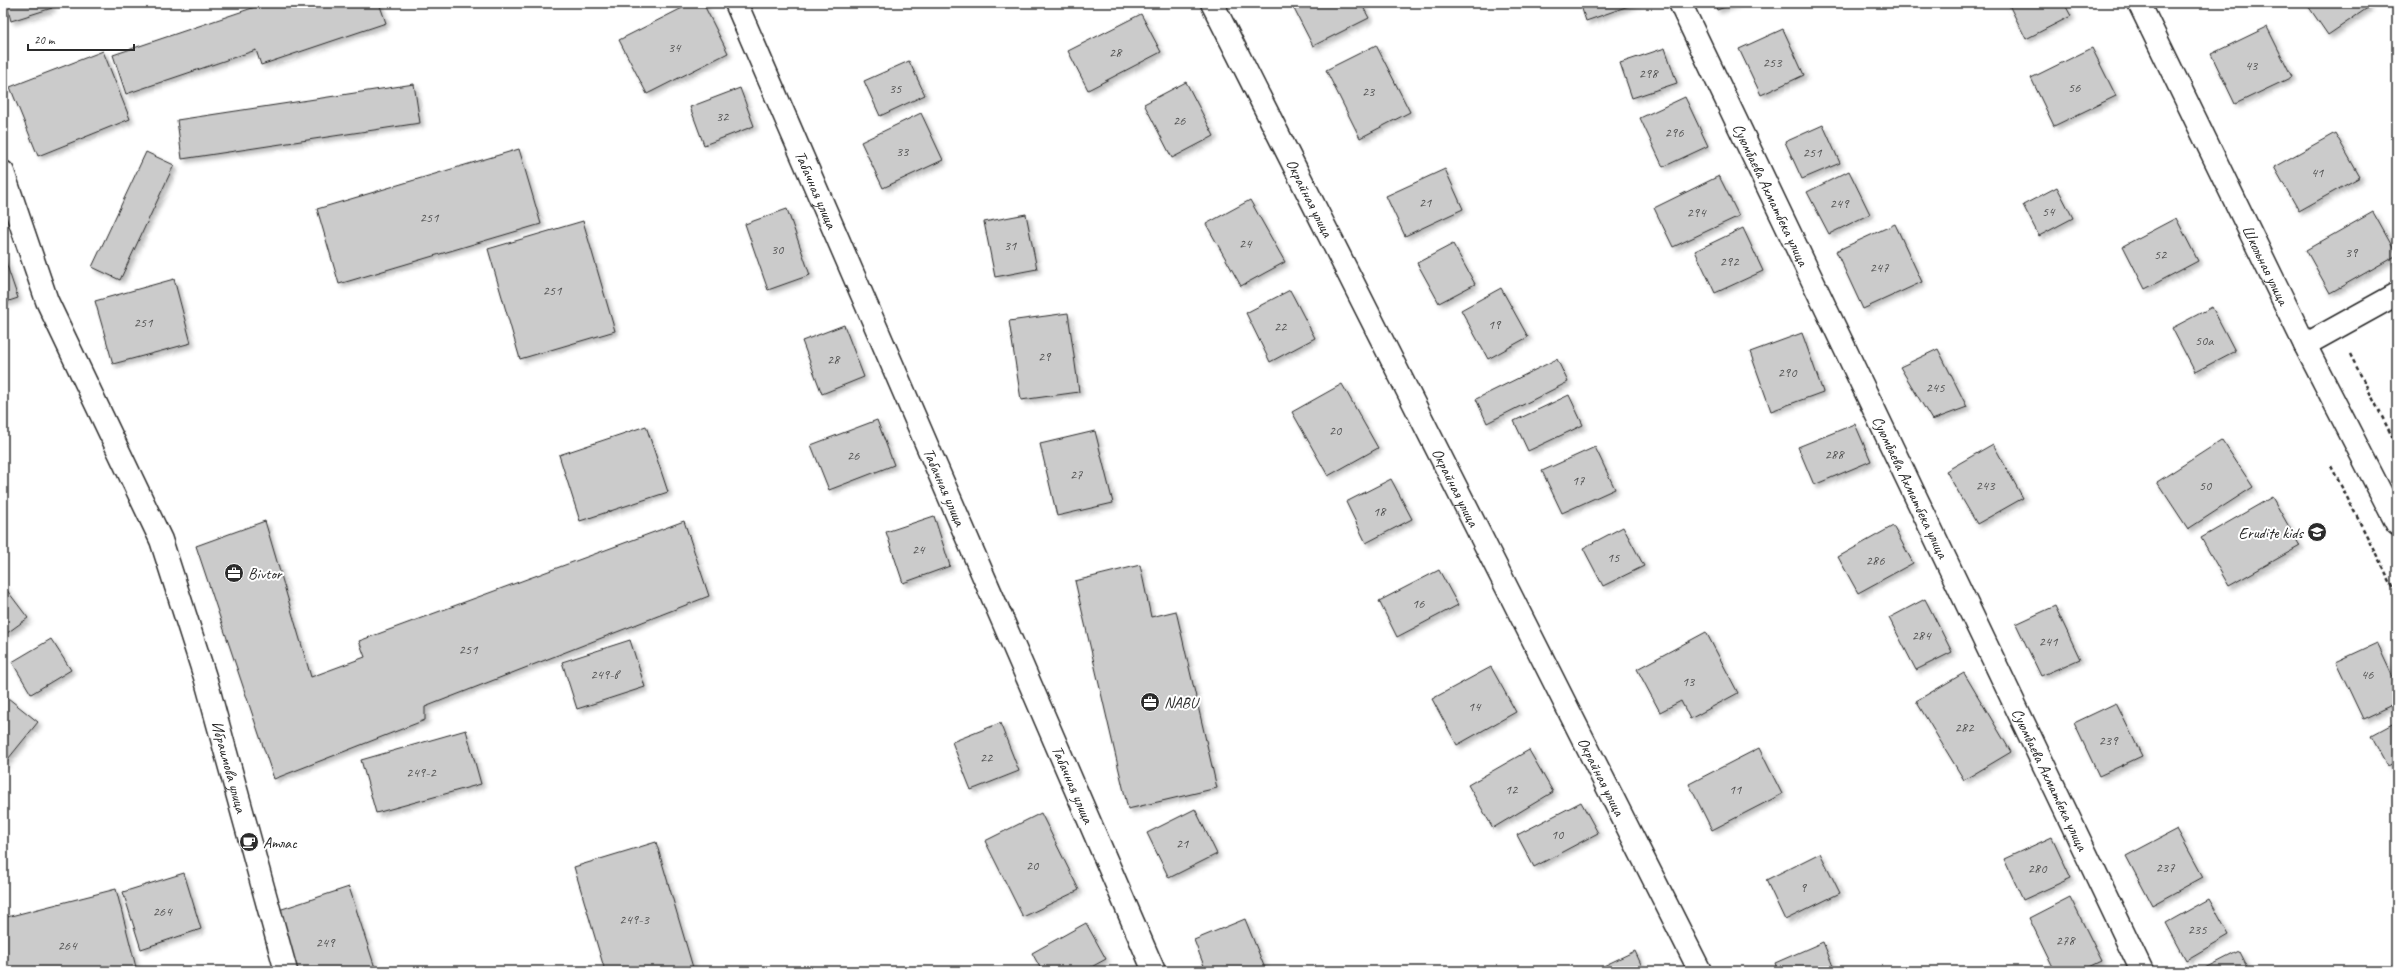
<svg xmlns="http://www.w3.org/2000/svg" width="2400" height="974" font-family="Caveat,sans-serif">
	<defs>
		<filter id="shadow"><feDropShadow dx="3.5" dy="3.5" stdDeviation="2" flood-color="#0004"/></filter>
	</defs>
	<rect width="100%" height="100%" fill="#fff"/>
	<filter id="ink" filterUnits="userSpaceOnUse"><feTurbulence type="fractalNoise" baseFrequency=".025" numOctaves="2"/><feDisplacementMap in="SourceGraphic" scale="8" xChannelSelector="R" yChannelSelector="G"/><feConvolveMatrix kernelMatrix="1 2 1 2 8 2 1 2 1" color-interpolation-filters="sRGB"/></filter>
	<g filter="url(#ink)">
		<g fill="#cbcbcb" stroke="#2b2b2b" filter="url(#shadow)">
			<polygon points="6,3 50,3 52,8 11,21"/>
			<polygon points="267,3 379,3 386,23 261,65 256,50 126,94 113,55"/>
			<polygon points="692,3 703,3 728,53 647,94 619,40"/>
			<polygon points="1306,3 1361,3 1369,18 1313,46 1294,9"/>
			<polygon points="1580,3 1637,3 1586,21"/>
			<polygon points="1714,3 1736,3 1717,10"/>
			<polygon points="2008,3 2064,3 2071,16 2026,39"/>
			<polygon points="2306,3 2367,3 2369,7 2328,35"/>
			<polygon points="1141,14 1161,52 1088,90 1068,51"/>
			<polygon points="2267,27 2292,77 2235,104 2211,54"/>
			<polygon points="1783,29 1804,75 1761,95 1739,49"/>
			<polygon points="1376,45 1410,112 1360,138 1326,70"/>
			<polygon points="1665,48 1677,83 1632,98 1620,63"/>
			<polygon points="2092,48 2116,96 2054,126 2031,78"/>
			<polygon points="103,51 130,119 38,156 10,87"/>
			<polygon points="909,61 925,95 880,116 864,81"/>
			<polygon points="1186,82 1214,136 1172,158 1144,104"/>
			<polygon points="414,84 420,123 182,159 177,120"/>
			<polygon points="740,88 754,126 704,145 690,107"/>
			<polygon points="1685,97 1708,146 1663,167 1640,118"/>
			<polygon points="921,113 943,160 883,188 861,142"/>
			<polygon points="1823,125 1840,163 1802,179 1785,142"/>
			<polygon points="2335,133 2360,177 2299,211 2274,167"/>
			<polygon points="519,149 541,224 339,284 317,209"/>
			<polygon points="146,152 174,165 120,280 92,267"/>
			<polygon points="1445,169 1463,209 1405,236 1386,196"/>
			<polygon points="1849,171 1870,214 1829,234 1807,192"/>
			<polygon points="1719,176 1739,216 1673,247 1654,208"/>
			<polygon points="2057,187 2073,218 2039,236 2023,205"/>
			<polygon points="1250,200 1285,262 1241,286 1206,224"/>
			<polygon points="787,209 810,275 768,290 745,224"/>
			<polygon points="2373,212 2397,255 2330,293 2306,250"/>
			<polygon points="1026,214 1037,269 995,277 984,222"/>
			<polygon points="2176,218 2198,261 2145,289 2123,246"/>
			<polygon points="583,221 615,331 520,359 488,249"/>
			<polygon points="1895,224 1922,282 1863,309 1836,251"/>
			<polygon points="1743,228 1763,271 1715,293 1695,251"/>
			<polygon points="1453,244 1475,284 1439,303 1417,263"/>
			<polygon points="3,254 18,298 3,303"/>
			<polygon points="174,279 191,343 113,364 95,301"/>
			<polygon points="1501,288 1528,337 1488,359 1461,310"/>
			<polygon points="1290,290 1315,338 1270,362 1246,313"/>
			<polygon points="2212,307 2235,351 2195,372 2172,328"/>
			<polygon points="1068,313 1079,392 1021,400 1009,321"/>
			<polygon points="844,325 864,377 822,394 802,341"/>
			<polygon points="1802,333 1823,392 1771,411 1750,352"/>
			<polygon points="1938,349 1967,407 1932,420 1900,367"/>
			<polygon points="1557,359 1568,382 1487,423 1476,399"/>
			<polygon points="1342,384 1378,448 1328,476 1292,412"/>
			<polygon points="1569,395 1583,425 1528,451 1514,421"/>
			<polygon points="877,420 894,465 829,490 811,445"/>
			<polygon points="1855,424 1871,461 1814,485 1798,447"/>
			<polygon points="646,426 668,492 580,521 559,455"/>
			<polygon points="1095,431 1113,503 1057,516 1040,444"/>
			<polygon points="2222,440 2253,487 2188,529 2157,482"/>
			<polygon points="1993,444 2023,498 1977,524 1946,471"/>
			<polygon points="1595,447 1615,489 1562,513 1542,471"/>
			<polygon points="1391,479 1412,519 1366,543 1346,502"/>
			<polygon points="2272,497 2300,546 2229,586 2201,538"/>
			<polygon points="934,516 950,566 903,583 886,532"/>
			<polygon points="265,521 311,677 365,657 359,641 684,521 709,596 425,707 425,720 274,779 196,546"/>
			<polygon points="1893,526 1913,563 1858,593 1838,557"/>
			<polygon points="1623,527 1644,566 1603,586 1583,548"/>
			<polygon points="1140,565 1151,617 1176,611 1217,788 1128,809 1075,581"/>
			<polygon points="1439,570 1458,605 1397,637 1379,601"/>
			<polygon points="3,585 28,618 3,636"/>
			<polygon points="1925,599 1952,652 1916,670 1889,618"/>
			<polygon points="2055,606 2080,659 2041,676 2016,624"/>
			<polygon points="1706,632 1738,693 1690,719 1681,701 1660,712 1637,669"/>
			<polygon points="51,639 71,670 31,694 12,662"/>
			<polygon points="630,640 645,687 577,709 562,662"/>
			<polygon points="2377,643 2397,686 2397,703 2363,719 2336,662"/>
			<polygon points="1491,667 1516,712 1457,745 1432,699"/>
			<polygon points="1964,673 2011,752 1964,780 1916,701"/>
			<polygon points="3,694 38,722 4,764 3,764"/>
			<polygon points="2116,703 2142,756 2099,776 2074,723"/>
			<polygon points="2397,722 2397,762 2388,767 2371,736"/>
			<polygon points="1000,723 1019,771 971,790 952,742"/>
			<polygon points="466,730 481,784 376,813 361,760"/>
			<polygon points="1759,748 1782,794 1712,830 1689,784"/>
			<polygon points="1529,750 1553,792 1493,828 1468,785"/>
			<polygon points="1581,802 1598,833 1534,867 1517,835"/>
			<polygon points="1195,809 1217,854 1169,878 1147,833"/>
			<polygon points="1041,813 1079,890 1023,917 985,841"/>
			<polygon points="2177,829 2203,877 2152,905 2126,856"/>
			<polygon points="2052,837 2071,878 2023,900 2004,859"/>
			<polygon points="656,842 694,971 605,971 574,867"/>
			<polygon points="1820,853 1840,893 1785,920 1766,880"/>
			<polygon points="184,873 201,929 141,949 123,892"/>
			<polygon points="349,887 376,971 294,971 273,912"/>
			<polygon points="116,889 137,971 3,971 3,918"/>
			<polygon points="2070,897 2102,961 2081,971 2055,971 2029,918"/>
			<polygon points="2209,899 2229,935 2186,960 2166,923"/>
			<polygon points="1245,919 1266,971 1206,971 1194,940"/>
			<polygon points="1086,923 1106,959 1084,971 1042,971 1032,953"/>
			<polygon points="1823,942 1835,971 1778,971 1775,963"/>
			<polygon points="1635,951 1644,971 1593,971"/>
			<polygon points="2239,951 2249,971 2200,971"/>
		</g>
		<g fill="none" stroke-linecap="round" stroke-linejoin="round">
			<defs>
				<g id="minor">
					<path id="s1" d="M736,3L1154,971"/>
					<path id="s2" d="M1212,3L1700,971"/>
					<path id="s3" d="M1680,3L2142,971"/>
					<path id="s4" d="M2139,3L2305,345L2397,524"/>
					<path id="s5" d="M3,172L47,301L161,540L205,677L286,971"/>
					<polyline points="2305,345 2397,294"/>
				</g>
			</defs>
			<use href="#minor" stroke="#2b2b2b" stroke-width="25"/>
			<g stroke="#2b2b2b" stroke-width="2.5" stroke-dasharray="4 3" stroke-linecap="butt">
				<polyline points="2350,354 2397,446"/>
				<polyline points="2331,466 2397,595"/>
			</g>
			<use href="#minor" stroke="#fff" stroke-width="22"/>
		</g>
	</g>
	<defs>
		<symbol id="school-disc" viewBox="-11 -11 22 22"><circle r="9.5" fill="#2b2b2b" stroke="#fff"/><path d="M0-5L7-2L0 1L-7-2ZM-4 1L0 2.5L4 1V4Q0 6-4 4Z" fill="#fff"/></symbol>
		<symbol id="office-disc" viewBox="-11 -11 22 22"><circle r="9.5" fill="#2b2b2b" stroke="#fff"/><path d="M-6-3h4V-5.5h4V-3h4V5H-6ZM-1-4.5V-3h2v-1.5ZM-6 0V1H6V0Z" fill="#fff"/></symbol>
		<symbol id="cafe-disc" viewBox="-11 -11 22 22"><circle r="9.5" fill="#2b2b2b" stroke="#fff"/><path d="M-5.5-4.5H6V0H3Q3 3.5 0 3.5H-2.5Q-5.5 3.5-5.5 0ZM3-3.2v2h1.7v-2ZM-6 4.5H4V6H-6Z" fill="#fff"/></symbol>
	</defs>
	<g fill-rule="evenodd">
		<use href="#school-disc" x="2306" y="521" width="22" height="22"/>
		<use href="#office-disc" x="223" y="562" width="22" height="22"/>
		<use href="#office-disc" x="1139" y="691" width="22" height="22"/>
		<use href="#cafe-disc" x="238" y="831" width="22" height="22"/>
	</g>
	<g text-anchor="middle" stroke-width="4" stroke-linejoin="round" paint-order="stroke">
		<g font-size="14" fill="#535353">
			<text x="674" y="52">34</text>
			<text x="1115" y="57">28</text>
			<text x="1772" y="67">253</text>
			<text x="2251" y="70">43</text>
			<text x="1648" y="78">298</text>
			<text x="2074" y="92">56</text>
			<text x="895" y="93">35</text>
			<text x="1368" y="96">23</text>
			<text x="722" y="121">32</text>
			<text x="1179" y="125">26</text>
			<text x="1674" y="137">296</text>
			<text x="902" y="156">33</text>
			<text x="1812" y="157">251</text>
			<text x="2317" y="177">41</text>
			<text x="1425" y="207">21</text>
			<text x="1839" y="208">249</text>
			<text x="2048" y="216">54</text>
			<text x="1696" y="217">294</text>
			<text x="429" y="222">251</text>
			<text x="1245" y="248">24</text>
			<text x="1010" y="250">31</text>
			<text x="777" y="254">30</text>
			<text x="2351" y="257">39</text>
			<text x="2160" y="259">52</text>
			<text x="1729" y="266">292</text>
			<text x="1879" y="272">247</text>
			<text x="552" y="295">251</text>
			<text x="143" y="327">251</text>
			<text x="1494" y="329">19</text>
			<text x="1280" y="331">22</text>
			<text x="2204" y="345">50а</text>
			<text x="1044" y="361">29</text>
			<text x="833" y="364">28</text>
			<text x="1787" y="377">290</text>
			<text x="1935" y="392">245</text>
			<text x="1335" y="435">20</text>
			<text x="1834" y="459">288</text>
			<text x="853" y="460">26</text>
			<text x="1076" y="479">27</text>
			<text x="1578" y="485">17</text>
			<text x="1985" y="490">243</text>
			<text x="2205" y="490">50</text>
			<text x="1379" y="516">18</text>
			<text x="918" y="554">24</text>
			<text x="1613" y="562">15</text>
			<text x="1875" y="565">286</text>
			<text x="1418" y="608">16</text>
			<text x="1921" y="640">284</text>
			<text x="2048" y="646">241</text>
			<text x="468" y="654">251</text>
			<text x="604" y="679">249-в</text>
			<text x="2367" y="679">46</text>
			<text x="1688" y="686">13</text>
			<text x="1474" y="711">14</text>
			<text x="1964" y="732">282</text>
			<text x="2108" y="745">239</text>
			<text x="986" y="762">22</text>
			<text x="421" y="777">249-2</text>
			<text x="1511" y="794">12</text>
			<text x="1735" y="794">11</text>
			<text x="1557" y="839">10</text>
			<text x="1182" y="848">21</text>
			<text x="1032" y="870">20</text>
			<text x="2165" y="872">237</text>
			<text x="2037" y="873">280</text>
			<text x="1803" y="892">9</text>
			<text x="162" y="916">264</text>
			<text x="634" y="924">249-3</text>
			<text x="2197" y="934">235</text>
			<text x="2065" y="945">278</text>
			<text x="325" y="947">249</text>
			<text x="67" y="950">264</text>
		</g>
		<g font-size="16" fill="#2b2b2b" stroke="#fff">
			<text dy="6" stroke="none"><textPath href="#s1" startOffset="203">Табачная улица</textPath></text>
			<text dy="6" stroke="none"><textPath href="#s3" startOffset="212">Суюмбаева Ахматбека улица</textPath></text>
			<text dy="6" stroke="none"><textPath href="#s2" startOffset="218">Окрайная улица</textPath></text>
			<text dy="6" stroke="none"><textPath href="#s4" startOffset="291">Школьная улица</textPath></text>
			<text dy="6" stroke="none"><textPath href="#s1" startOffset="527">Табачная улица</textPath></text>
			<text dy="6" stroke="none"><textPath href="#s2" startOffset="542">Окрайная улица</textPath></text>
			<text dy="6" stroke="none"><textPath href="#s3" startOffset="536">Суюмбаева Ахматбека улица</textPath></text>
			<text dy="6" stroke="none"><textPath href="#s5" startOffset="638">Ибраимова улица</textPath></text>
			<text dy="6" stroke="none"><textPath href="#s2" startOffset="866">Окрайная улица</textPath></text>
			<text dy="6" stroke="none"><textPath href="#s3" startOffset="860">Суюмбаева Ахматбека улица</textPath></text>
			<text dy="6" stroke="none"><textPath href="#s1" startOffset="851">Табачная улица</textPath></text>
		</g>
		<g font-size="16" fill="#2b2b2b" stroke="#fff" text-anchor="start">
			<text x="2303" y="538" text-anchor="end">Erudite kids</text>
			<text x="248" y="579">Bivtor</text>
			<text x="1164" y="708">NABU</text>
			<text x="263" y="848">Атлас</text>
		</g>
	</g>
	<rect width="2400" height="974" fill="none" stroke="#fff" stroke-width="16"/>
	<rect x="8" y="8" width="2384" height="958" fill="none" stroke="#2b2b2b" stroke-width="1.5" filter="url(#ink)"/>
	<path d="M28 44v6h106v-6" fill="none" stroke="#2b2b2b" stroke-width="2"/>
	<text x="34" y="44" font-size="12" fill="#2b2b2b" stroke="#ffffff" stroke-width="3" paint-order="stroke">20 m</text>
</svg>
